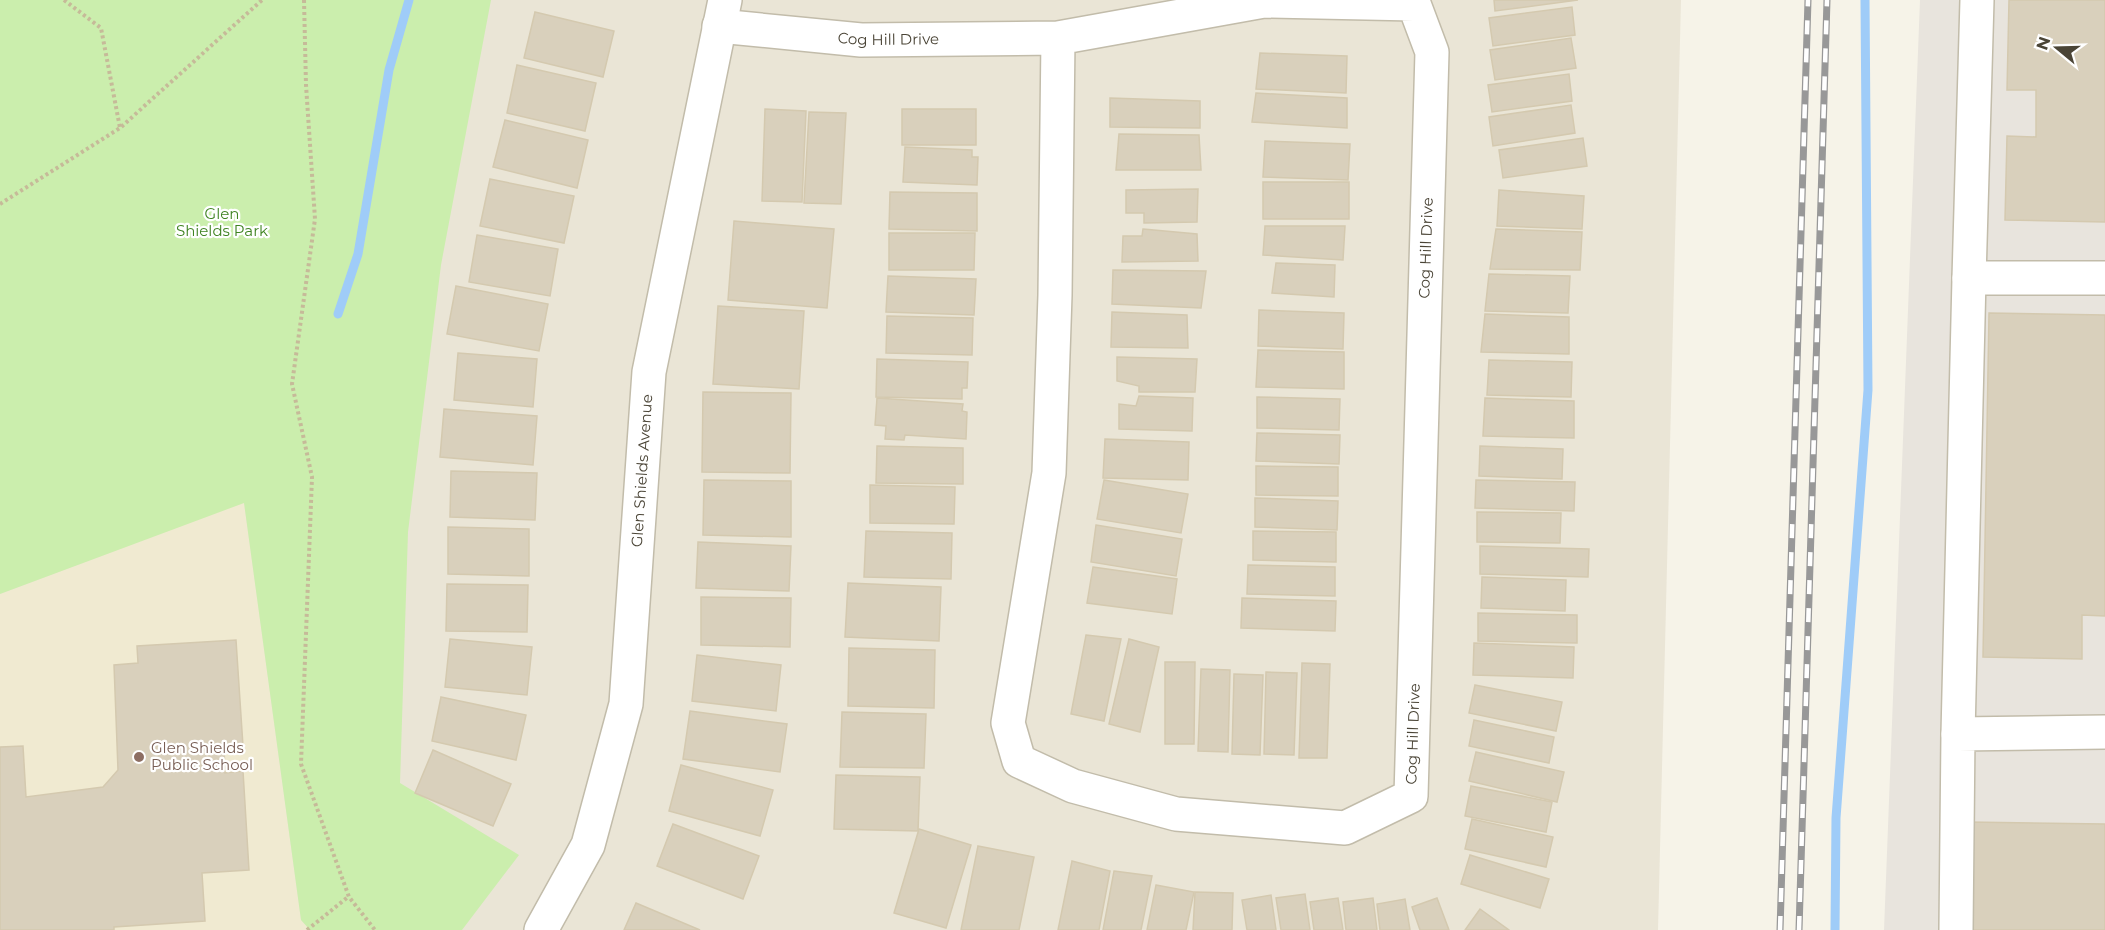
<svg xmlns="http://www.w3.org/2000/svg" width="2105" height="930" font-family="Montserrat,sans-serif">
	<rect width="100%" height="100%" fill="#f6f3e8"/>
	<polygon fill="#eae5d6" points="0,0 1681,0 1658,930 0,930"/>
	<polygon fill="#e8e4dd" points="1920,0 2105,0 2105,930 1884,930"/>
	<polygon fill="#f0ead1" points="244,502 301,920 310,930 0,930 0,594"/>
	<polygon fill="#cbeead" points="0,0 491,0 441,265 408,532 400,783 519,855 462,930 310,930 301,920 244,503 0,594"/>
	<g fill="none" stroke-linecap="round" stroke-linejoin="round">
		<g stroke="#9fccf8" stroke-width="9">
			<polyline points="338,314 358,254 389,70 409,0"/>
			<polyline points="1835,930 1836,818 1868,390 1865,0"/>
		</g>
	</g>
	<g fill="#d9d0bc" stroke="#d4c9af" stroke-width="1.5">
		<polygon points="1494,0 1578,0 1495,11"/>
		<polygon points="2009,0 2105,0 2105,222 2005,220 2007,136 2036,137 2036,90 2007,90"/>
		<polygon points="1572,7 1575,35 1493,46 1489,18"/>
		<polygon points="535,12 614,31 603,77 524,58"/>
		<polygon points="1571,38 1576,68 1495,80 1490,50"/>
		<polygon points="1260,53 1347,56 1346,93 1256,89"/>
		<polygon points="517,65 596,83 585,131 507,113"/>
		<polygon points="1569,74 1572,101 1492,112 1488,85"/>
		<polygon points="1256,93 1347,98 1347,128 1252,122"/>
		<polygon points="1110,98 1200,101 1200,128 1110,127"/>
		<polygon points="1571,105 1575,133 1493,146 1489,117"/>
		<polygon points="765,109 806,111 802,202 762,201"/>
		<rect x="902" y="109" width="74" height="36"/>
		<polygon points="809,112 846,113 841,204 804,203"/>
		<polygon points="505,120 588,140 577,188 493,167"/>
		<polygon points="1119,134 1199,135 1201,170 1116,170"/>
		<polygon points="1583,138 1587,166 1503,178 1499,150"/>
		<polygon points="1265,141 1350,144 1348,180 1263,177"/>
		<polygon points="905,147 972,150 972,157 978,157 977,185 903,182"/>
		<polygon points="490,179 574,196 564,243 480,226"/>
		<rect x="1263" y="182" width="86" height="37"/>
		<polygon points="1198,189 1197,222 1144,223 1144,213 1126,213 1126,190"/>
		<polygon points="1499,190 1584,196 1582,229 1497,226"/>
		<polygon points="890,192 977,193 977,231 889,229"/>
		<polygon points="734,221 834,229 827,308 728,300"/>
		<polygon points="1265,226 1345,226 1343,260 1263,255"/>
		<polygon points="1143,229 1197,234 1198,261 1122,262 1123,236 1142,236"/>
		<polygon points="1496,229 1582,232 1580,270 1490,269"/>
		<polygon points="889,233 975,233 974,270 889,270"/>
		<polygon points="477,235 558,249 550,296 469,282"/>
		<polygon points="1276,263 1335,265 1334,297 1272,293"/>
		<polygon points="1113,270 1206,271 1201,308 1112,304"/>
		<polygon points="1489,274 1570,276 1568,313 1485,311"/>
		<polygon points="888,276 976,279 974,315 886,312"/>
		<polygon points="456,286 548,304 539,351 447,334"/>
		<polygon points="718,306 804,311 799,389 713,384"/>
		<polygon points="1259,310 1344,313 1343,349 1258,346"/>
		<polygon points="1112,312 1187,315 1188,348 1111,347"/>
		<polygon points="1989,313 2105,315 2105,616 2082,615 2082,659 1983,657"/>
		<polygon points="1485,314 1569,317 1569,354 1481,352"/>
		<polygon points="887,316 973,318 972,355 886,353"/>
		<polygon points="1258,350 1344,352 1344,389 1256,387"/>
		<polygon points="458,353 537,359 533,407 454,400"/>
		<polygon points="1117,357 1197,359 1195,392 1139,392 1139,386 1117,381"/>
		<polygon points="877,359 968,362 967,388 962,388 962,399 876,397"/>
		<polygon points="1489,360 1572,362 1571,397 1487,395"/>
		<polygon points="703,392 791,393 790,473 702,472"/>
		<polygon points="1139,396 1193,398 1192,431 1119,429 1119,404 1136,406"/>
		<polygon points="1257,397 1340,399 1339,430 1257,428"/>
		<polygon points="877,398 963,404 962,411 967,412 966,439 905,435 904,440 885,439 886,426 875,425"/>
		<polygon points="1485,398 1574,401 1574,438 1483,436"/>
		<polygon points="444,409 537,416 533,465 440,457"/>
		<polygon points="1257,433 1340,435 1339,464 1256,461"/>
		<polygon points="1105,439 1189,442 1188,480 1103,478"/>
		<polygon points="877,446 963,448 963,484 876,483"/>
		<polygon points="1480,446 1563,449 1562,479 1479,476"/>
		<polygon points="1256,466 1338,467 1338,496 1256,495"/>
		<polygon points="451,471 537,473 535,520 450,517"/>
		<polygon points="704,480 791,481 791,537 703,535"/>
		<polygon points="1104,480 1188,494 1181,533 1097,519"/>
		<polygon points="1476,480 1575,482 1574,511 1475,508"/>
		<polygon points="870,485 955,487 954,524 870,523"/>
		<polygon points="1255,498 1338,501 1337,530 1255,527"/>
		<polygon points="1477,512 1561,513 1560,543 1477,542"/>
		<polygon points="1096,525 1182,539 1176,576 1091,562"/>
		<polygon points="448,527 529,529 529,576 448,574"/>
		<polygon points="866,531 952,533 951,579 864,577"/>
		<polygon points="1253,531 1336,532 1336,562 1253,560"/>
		<polygon points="698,542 791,546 789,591 696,588"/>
		<polygon points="1480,546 1589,549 1588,577 1480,574"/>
		<polygon points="1248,565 1335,567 1335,596 1247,594"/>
		<polygon points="1093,567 1177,579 1172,614 1087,603"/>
		<polygon points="1482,577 1566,580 1565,611 1481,608"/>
		<polygon points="848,583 941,587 939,641 845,637"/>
		<polygon points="447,584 528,585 527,632 446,631"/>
		<polygon points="701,597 791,598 790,647 701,645"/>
		<polygon points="1242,598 1336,601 1335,631 1241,628"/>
		<polygon points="1478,613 1577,615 1577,643 1478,641"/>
		<polygon points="1086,635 1121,639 1104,721 1071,714"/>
		<polygon points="450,639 532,647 527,695 445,687"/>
		<polygon points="1129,639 1159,647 1140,732 1109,724"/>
		<polygon points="236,640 243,746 224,747 225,773 243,771 249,870 202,873 205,921 114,927 114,930 0,930 0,747 23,746 26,797 103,787 118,770 114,665 138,663 137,646"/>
		<polygon points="1474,643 1574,647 1573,678 1473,675"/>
		<polygon points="849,648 935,650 934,708 848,706"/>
		<polygon points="697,655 781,665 776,711 692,701"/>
		<polygon points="1165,662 1195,662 1194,744 1165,744"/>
		<polygon points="1302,663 1330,664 1327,758 1299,758"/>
		<polygon points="1201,669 1230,670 1228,752 1198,751"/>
		<polygon points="1266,672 1297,673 1294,755 1264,754"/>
		<polygon points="1234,674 1263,675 1260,755 1232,754"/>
		<polygon points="1475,685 1562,702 1556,731 1469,713"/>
		<polygon points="441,697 526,715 516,760 432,741"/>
		<polygon points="690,711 787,724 780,772 683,759"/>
		<polygon points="842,712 926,714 924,768 840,767"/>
		<polygon points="1474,720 1554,737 1549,763 1469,746"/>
		<polygon points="433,750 511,784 493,826 415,793"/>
		<polygon points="1476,752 1564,772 1557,802 1469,781"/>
		<polygon points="681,765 773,790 760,836 669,811"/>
		<polygon points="836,775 920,777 918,831 834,829"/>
		<polygon points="1471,786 1552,802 1546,832 1465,816"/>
		<polygon points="1472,819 1553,837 1546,867 1465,849"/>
		<polygon points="1968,822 2105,824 2105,930 1966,930"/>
		<polygon points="673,824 759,856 743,899 657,866"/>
		<polygon points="919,829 971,845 946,928 894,913"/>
		<polygon points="978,846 1034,857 1019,930 961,930"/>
		<polygon points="1470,855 1549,879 1540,908 1461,884"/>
		<polygon points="1072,861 1110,871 1099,930 1058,930"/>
		<polygon points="1114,871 1152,876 1141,930 1103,930"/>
		<polygon points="1156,885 1194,892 1186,930 1147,930"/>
		<polygon points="1195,892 1233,893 1232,930 1193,930"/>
		<polygon points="1305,894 1310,930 1281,930 1276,898"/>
		<polygon points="1271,895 1276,930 1247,930 1242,900"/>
		<polygon points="1338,898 1343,930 1314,930 1310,902"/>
		<polygon points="1373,898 1377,930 1346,930 1343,902"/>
		<polygon points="1437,898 1449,930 1420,930 1412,907"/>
		<polygon points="1405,899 1410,930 1380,930 1377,904"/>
		<polygon points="636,903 700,930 624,930"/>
		<polygon points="1480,909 1509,930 1465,930"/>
	</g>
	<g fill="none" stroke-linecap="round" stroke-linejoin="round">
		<defs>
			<g id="minor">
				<path id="s1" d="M719,26L861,40L1058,38L1264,1L1414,4L1432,52L1411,796L1345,828L1176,814L1073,786L1019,761L1008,723L1049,473L1055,295L1058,38"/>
				<polyline points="1969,278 1977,0"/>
				<polyline points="1958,734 1969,278 2105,278"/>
				<path id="s2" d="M541,930L588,845L626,704L649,372L725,0"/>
				<polyline points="1956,930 1958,734 2105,732"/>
			</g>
		</defs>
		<use href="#minor" stroke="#c2bcaa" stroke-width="36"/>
		<g stroke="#c6ba99" stroke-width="4" stroke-dasharray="3 3" stroke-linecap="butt">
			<polyline points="64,0 101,28 120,128"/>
			<polyline points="304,0 306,85 315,219 292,384 312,477 301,764 349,897 375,930"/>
			<polyline points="0,204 120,128 262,0"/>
			<polyline points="307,930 348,897"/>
		</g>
		<use href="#minor" stroke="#fff" stroke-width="33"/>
		<defs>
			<g id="rail">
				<polyline points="1780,930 1808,0"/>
				<polyline points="1799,930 1827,0"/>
			</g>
		</defs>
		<use href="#rail" stroke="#989898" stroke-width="7"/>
		<use href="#rail" stroke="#fff" stroke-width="4.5" stroke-dasharray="14" stroke-linecap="butt"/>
	</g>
	<circle fill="#8d6e63" stroke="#fff" stroke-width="2" cx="139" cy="757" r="6"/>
	<g text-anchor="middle" stroke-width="4.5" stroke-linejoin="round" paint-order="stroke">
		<g font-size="15" fill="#4a4436" stroke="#fff">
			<text dy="5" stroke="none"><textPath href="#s1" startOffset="170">Cog Hill Drive</textPath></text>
			<text transform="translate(1426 248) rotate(-88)" y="5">Cog Hill Drive</text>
			<text dy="5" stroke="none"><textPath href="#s2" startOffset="477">Glen Shields Avenue</textPath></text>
			<text transform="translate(1413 734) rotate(-88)" y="5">Cog Hill Drive</text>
		</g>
		<g font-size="15" fill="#3f8322" stroke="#fff">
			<text x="222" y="219">Glen<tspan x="222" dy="17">Shields Park</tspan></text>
		</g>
		<g font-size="15" fill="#785e54" stroke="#fff" text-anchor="start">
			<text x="151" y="753">Glen Shields<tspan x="151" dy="17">Public School</tspan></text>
		</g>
	</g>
	<g transform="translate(2057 48) rotate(289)" stroke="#ffffff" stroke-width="4.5" paint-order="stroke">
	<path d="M0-4.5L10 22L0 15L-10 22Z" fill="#4a4436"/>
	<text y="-9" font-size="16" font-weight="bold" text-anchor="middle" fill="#4a4436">N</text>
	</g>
</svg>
